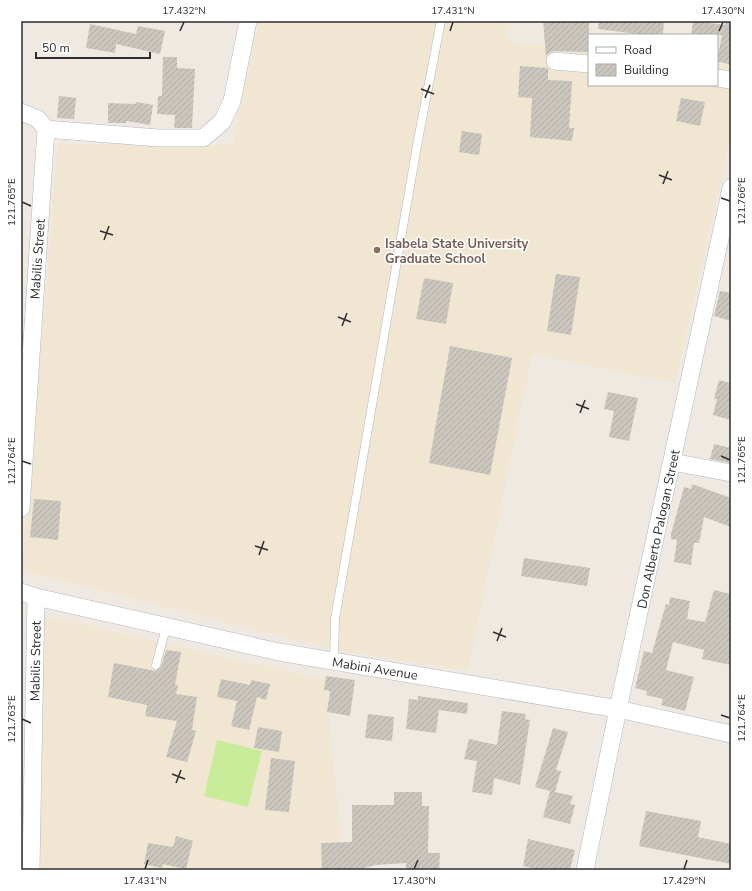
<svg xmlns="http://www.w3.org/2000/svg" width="752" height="891" font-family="'Nunito Sans',sans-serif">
	<defs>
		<pattern id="building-hatch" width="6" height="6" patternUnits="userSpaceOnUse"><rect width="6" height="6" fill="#cbc7bf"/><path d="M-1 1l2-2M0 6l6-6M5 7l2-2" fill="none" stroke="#afaba4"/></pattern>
	</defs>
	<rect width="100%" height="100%" fill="#efe9e1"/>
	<g fill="#f0e6d1">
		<polygon points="259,21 510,21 507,41 589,50 589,85 717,85 717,64 731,66 731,136 675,383 532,354 468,670 341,651 22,571 58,144 233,145"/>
		<polygon points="45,616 325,680 344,870 39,870"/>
	</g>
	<polygon fill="#c9ec9a" points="217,740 262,751 248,807 204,796"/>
	<g fill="url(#building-hatch)">
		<polygon points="543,21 589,21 589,52 555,51 550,52 546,56"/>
		<polygon points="599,21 664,21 663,35 646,35 598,29"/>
		<polygon points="693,21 725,25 726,21 731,21 731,65 717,61 722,35 691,35"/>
		<polygon points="90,24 136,34 138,26 165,31 160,54 116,44 115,53 86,48"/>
		<polygon points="163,57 177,57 177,68 195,69 192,128 174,128 175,115 157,114 158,96 162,96"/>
		<polygon points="520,66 548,68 548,80 572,81 569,128 574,128 572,141 530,137 532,98 518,97"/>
		<polygon points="59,96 76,98 74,119 57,118"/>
		<polygon points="681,98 705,102 700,126 676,121"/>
		<polygon points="137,102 153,105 150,125 126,121 126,123 108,123 108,103 136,104"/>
		<polygon points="462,131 482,134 479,155 459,152"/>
		<polygon points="556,274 580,277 571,335 547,331"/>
		<polygon points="424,278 453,283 446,324 416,319"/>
		<polygon points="720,291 731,293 731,321 714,316"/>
		<polygon points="450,346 512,358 490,475 429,463"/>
		<polygon points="719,380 731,383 731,420 713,415 717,399 714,399"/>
		<polygon points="608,392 638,398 629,441 609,437 614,411 604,409"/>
		<polygon points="714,444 731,448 731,463 710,459"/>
		<polygon points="692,484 731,498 731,527 704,517 699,543 694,543 691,565 674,562 677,540 671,539 671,534 684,487 691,489"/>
		<polygon points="34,499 61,501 58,540 30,537"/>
		<polygon points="524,558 590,568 587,586 521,576"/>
		<polygon points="714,590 731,594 731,665 702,659 704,650 673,642 666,670 694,677 685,711 661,705 663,699 646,695 647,691 635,688 644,651 652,653 666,604 669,605 670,597 690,601 687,619 705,622"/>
		<polygon points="166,650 181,652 175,685 178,685 176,694 197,697 192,730 196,731 187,762 166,757 177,721 145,716 147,705 108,697 114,663 156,671 161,667"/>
		<polygon points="326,676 355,680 350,716 327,712 330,691 324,690"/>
		<polygon points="221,679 250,685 251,680 270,684 266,700 257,697 249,730 231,726 237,701 217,697"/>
		<polygon points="418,696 468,703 467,714 439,710 436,733 406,729 409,699 418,700"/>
		<polygon points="502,711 526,714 525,719 530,720 520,785 494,778 492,795 472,792 477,761 464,759 469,739 497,745"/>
		<polygon points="368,714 394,717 392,741 365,738"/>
		<polygon points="258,727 282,731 279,752 254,748"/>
		<polygon points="553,728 568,732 556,770 561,771 555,792 573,796 570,804 575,805 570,824 543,817 550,791 535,787"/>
		<polygon points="271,758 295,761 289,812 265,810"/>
		<polygon points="394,792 422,792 422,806 429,806 428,853 440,853 439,870 406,870 406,863 376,865 355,870 322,870 321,843 352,842 352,805 394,805"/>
		<polygon points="646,811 701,821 698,837 731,844 731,864 639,846"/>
		<polygon points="176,836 193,841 186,869 163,864 162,868 144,864 148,843 173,847"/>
		<polygon points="528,839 575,850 570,870 540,870 523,866"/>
	</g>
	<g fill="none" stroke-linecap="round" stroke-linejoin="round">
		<defs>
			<g id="service">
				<polyline points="334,661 335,619 418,140 441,21"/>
				<polyline points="156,665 166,628"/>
			</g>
			<g id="minor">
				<polyline points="555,61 589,64"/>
				<polyline points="717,78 731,80"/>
				<polyline points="21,112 38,119 46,129"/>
				<polyline points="672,462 731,473"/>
				<polyline points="21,508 46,129 158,138 203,138 222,122 232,101 248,21"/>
				<polyline points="21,592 36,597 279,652 618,709 731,734"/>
				<polyline points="31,870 36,597"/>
				<polyline points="585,870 618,709 731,188"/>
			</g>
		</defs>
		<use href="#service" stroke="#b4b7c1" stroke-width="9"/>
		<use href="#minor" stroke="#b4b7c1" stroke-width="18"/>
		<use href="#service" stroke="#fff" stroke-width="8"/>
		<use href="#minor" stroke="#fff" stroke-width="17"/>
	</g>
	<path fill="none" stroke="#2e2e2e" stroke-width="1.5" d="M180,31L184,22M450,31L453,22M719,31L723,22M421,89L434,94M425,98L430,85M659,175L672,180M663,184L668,171M721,198L730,201M22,202L31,206M100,231L113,235M104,240L109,226M338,317L351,322M342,326L347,313M576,404L589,409M580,413L585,400M721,456L730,460M22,461L31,464M255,546L268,550M259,555L264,541M493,632L506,637M497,641L502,628M721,715L730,718M22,719L31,723M172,774L185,779M176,783L181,770M145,869L148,860M414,869L418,860M684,869L687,860"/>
	<circle fill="#8d6e63" stroke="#fff" stroke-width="1.5" cx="377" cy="250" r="4"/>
	<g text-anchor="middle" stroke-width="3" stroke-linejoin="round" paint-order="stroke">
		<g font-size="13" font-weight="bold" fill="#785e54" stroke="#fff" text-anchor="start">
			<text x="385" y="248">Isabela State University<tspan x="385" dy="15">Graduate School</tspan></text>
		</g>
		<g font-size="13" fill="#2e2e2e" stroke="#fff">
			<text transform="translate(37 259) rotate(-86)" y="5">Mabilis Street</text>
			<text transform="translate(658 529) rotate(-78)" y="5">Don Alberto Palogan Street</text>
			<text transform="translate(35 661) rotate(-89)" y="5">Mabilis Street</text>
			<text transform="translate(375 668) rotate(9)" y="5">Mabini Avenue</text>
		</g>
	</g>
	<rect width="752" height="891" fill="none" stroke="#ffffff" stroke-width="44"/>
	<rect x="588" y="34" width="130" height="52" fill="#ffffff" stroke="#ababab"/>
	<rect x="596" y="47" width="20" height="6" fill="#ffffff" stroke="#ababab"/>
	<text x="624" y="54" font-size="12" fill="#2e2e2e">Road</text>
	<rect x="596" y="64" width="20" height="12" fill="url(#building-hatch)" stroke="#ababab"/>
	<text x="624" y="74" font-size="12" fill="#2e2e2e">Building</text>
	<path d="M36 52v6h114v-6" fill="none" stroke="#2e2e2e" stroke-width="2"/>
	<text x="42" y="52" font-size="12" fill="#2e2e2e" stroke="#ffffff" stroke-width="3" paint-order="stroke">50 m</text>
	<rect x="22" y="22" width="708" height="847" fill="none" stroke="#2e2e2e" stroke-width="1.5"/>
	<g font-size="10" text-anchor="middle" fill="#2e2e2e">
		<text x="184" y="14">17.432°N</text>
		<text x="453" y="14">17.431°N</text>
		<text x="723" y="14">17.430°N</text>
		<text transform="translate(741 201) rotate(-90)" y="4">121.766°E</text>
		<text transform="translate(11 202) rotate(-90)" y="4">121.765°E</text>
		<text transform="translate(741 460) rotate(-90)" y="4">121.765°E</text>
		<text transform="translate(11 461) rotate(-90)" y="4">121.764°E</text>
		<text transform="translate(741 718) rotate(-90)" y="4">121.764°E</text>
		<text transform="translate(11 719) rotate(-90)" y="4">121.763°E</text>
		<text x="145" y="884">17.431°N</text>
		<text x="414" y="884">17.430°N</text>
		<text x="684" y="884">17.429°N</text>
	</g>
</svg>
